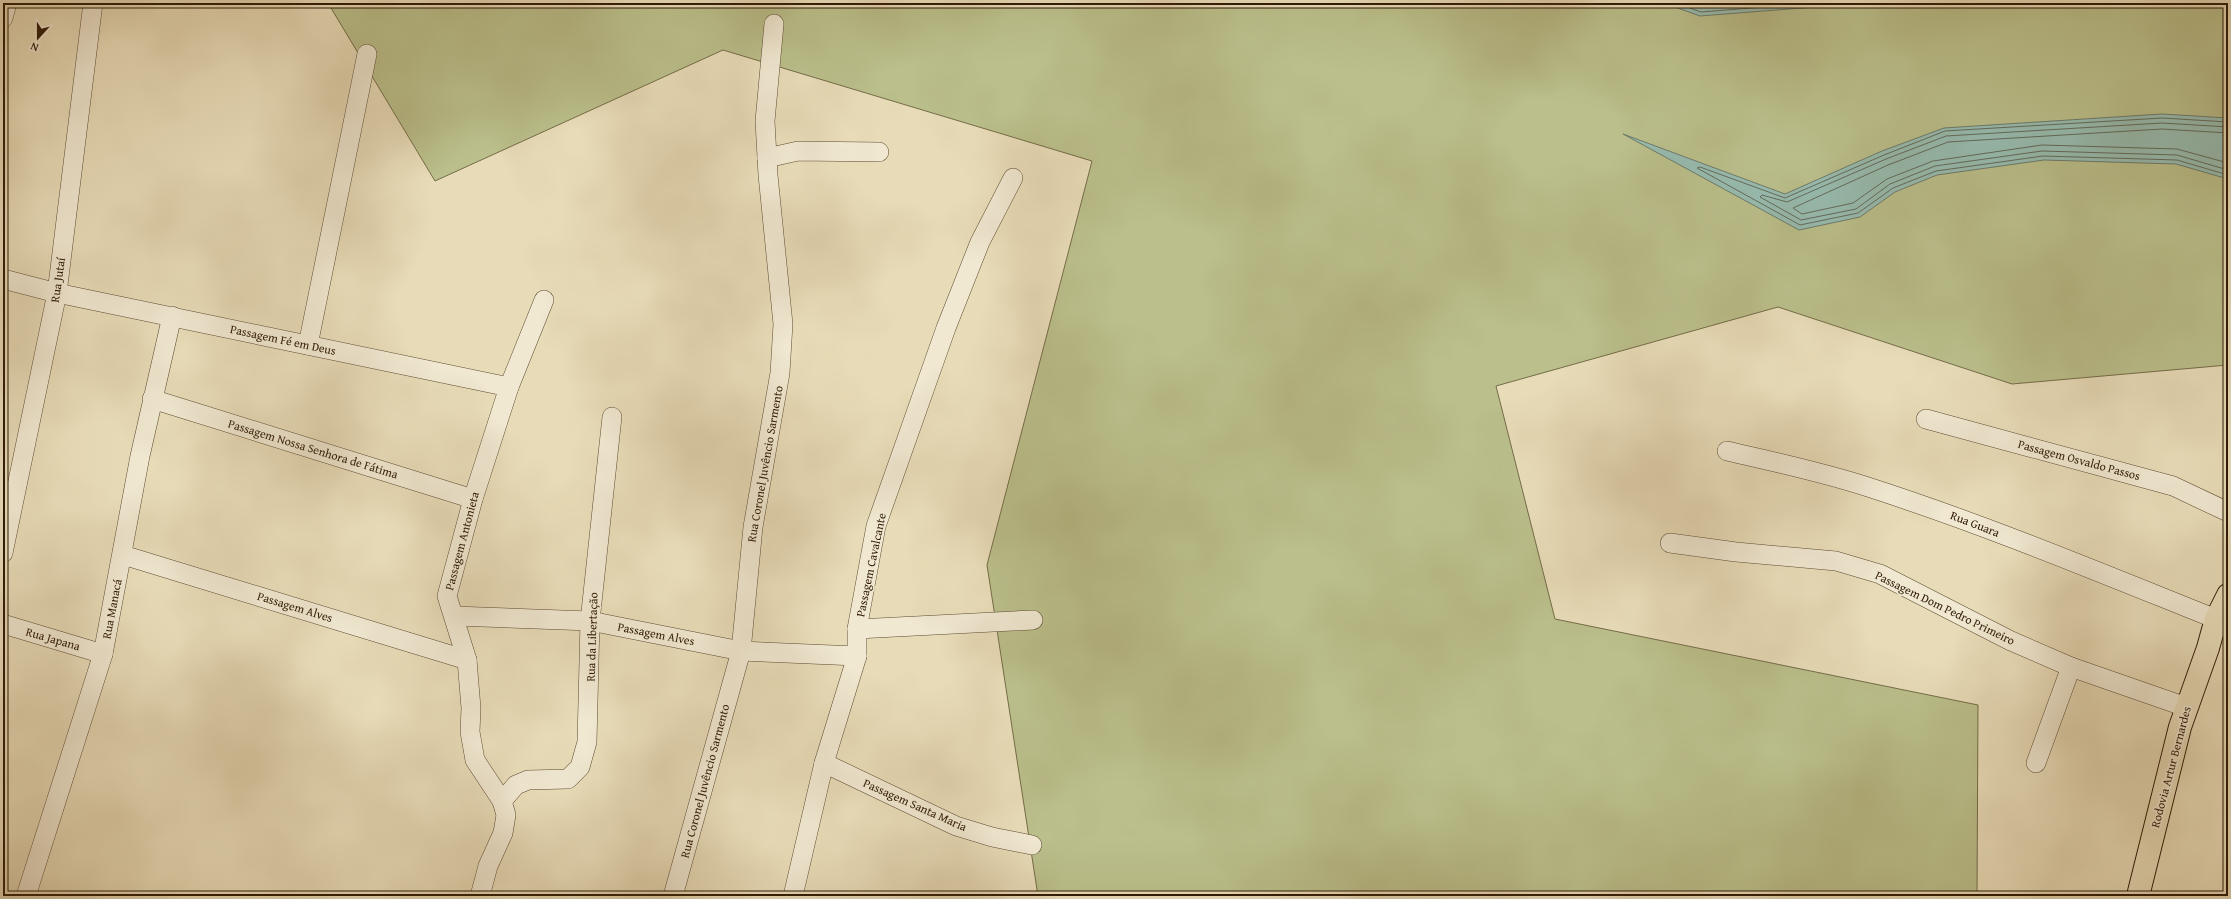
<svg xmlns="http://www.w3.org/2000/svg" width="2231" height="899" font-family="'Gentium Book Plus',serif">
	<rect width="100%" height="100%" fill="#e8dcb8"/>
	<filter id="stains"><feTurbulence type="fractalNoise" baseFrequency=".005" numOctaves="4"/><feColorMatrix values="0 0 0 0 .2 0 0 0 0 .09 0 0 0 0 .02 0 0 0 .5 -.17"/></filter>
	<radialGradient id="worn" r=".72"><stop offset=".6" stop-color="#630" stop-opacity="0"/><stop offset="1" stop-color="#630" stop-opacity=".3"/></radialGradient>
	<polygon fill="#babf8b" stroke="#746c48" points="328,3 2228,3 2228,365 2012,384 1778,307 1496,386 1555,619 1978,705 1977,896 1038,896 987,565 1092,161 723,50 435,181"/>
	<g fill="#97bcb0" stroke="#6d7b6c">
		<polygon points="1664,3 1826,3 1815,7 1700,16"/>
		<polygon points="2162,114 2228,118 2228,179 2176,164 2044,160 1937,175 1895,192 1860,217 1799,230 1623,134 1785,194 1882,151 1944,128"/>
	</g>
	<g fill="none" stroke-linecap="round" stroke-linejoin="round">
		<g stroke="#636b5b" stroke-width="1">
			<polyline points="1676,3 1701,12 1815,3"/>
			<polyline points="1691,3 1701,6 1749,3"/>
			<polyline points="2228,122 2162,118 1945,131 1884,155 1785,198 1700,167 1697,168 1800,225 1858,213 1893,188 1936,171 2043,156 2177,160 2228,175"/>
			<polyline points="2228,127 2162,123 1946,136 1886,159 1787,202 1762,195 1760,197 1801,220 1856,209 1890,184 1935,166 2042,151 2177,155 2228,170"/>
			<polyline points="2228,133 2162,129 1948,142 1888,165 1793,208 1802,214 1853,203 1887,179 1933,161 2042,145 2177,149 2228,163"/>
		</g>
		<defs>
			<g id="minor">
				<polyline points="3,18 7,3"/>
				<polyline points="767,158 798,151 879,152"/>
				<polyline points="3,279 57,293 509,387"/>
				<polyline points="308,345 367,54"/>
				<polyline points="152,399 473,499"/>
				<polyline points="1926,419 2173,486 2228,512"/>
				<path d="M1727,451C1775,462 1822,472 1868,487C1986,525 2101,573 2216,619"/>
				<polyline points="1670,543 1736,552 1836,561 1880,574 2011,641 2071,667 2186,707"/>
				<polyline points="3,553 57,293 93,3"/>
				<polyline points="123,555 467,660"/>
				<polyline points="454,616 590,621 741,651 857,656"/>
				<polyline points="3,624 103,654"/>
				<polyline points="857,629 1033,620"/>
				<polyline points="824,763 956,826 992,837 1032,845"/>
				<polyline points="2036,763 2071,667"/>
				<polyline points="502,801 516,785 528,780 568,779 580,767 587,742 590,621 612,417"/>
				<polyline points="26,896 103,654 140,456 172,316"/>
				<polyline points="480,896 488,866 503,833 506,815 502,801 475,760 470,732 471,708 467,660 447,596 473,499 509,387 544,300"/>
				<polyline points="673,896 741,651 753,527 780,373 783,324 768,175 765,121 774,24"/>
				<polyline points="793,896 824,763 857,656 857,629 876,526 946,328 980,242 1013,178"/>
			</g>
			<polyline id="major" points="2138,896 2180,727 2208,648 2216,619 2228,595"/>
		</defs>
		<use href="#minor" stroke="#5d4a32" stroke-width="20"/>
		<use href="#major" stroke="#2f1a06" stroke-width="24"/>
		<use href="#minor" stroke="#f0e8d1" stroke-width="19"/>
		<use href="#major" stroke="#e8dcb8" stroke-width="22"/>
	</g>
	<g text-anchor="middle" stroke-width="3.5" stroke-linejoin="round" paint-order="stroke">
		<g font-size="12" fill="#2f1a06" stroke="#f0e8d1">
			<text transform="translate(58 280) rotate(-82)" y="4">Rua Jutaí</text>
			<text transform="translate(283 340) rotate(12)" y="4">Passagem Fé em Deus</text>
			<text transform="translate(313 449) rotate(17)" y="4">Passagem Nossa Senhora de Fátima</text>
			<text transform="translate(2079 460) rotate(15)" y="4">Passagem Osvaldo Passos</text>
			<text transform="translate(765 464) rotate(-80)" y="4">Rua Coronel Juvêncio Sarmento</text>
			<text transform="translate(1975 524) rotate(21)" y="4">Rua Guara</text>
			<text transform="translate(462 541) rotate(-75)" y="4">Passagem Antonieta</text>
			<text transform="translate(871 565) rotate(-78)" y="4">Passagem Cavalcante</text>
			<text transform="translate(295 607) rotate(17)" y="4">Passagem Alves</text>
			<text transform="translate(1945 608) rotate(26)" y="4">Passagem Dom Pedro Primeiro</text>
			<text transform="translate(112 609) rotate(-79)" y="4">Rua Manacá</text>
			<text transform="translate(656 634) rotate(11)" y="4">Passagem Alves</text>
			<text transform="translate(592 637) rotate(-88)" y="4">Rua da Libertação</text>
			<text transform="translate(53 639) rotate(16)" y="4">Rua Japana</text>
			<text transform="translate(2171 767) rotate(-75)" y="4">Rodovia Artur Bernardes</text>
			<text transform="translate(705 781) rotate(-75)" y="4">Rua Coronel Juvêncio Sarmento</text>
			<text transform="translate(915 805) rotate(24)" y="4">Passagem Santa Maria</text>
		</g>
	</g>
	<rect width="2231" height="899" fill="none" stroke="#e8dcb8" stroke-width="16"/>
	<rect x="4" y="4" width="2223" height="891" fill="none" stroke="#2f1a06" stroke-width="2"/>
	<rect x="8" y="8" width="2215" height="883" fill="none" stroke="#2f1a06"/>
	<g transform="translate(38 38) rotate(201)" stroke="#f0e8d1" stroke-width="3" paint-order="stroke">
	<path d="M0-3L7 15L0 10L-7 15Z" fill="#2f1a06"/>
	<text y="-6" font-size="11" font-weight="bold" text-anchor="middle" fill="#2f1a06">N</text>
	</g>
	<rect width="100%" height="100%" filter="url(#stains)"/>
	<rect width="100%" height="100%" fill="url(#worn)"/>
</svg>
